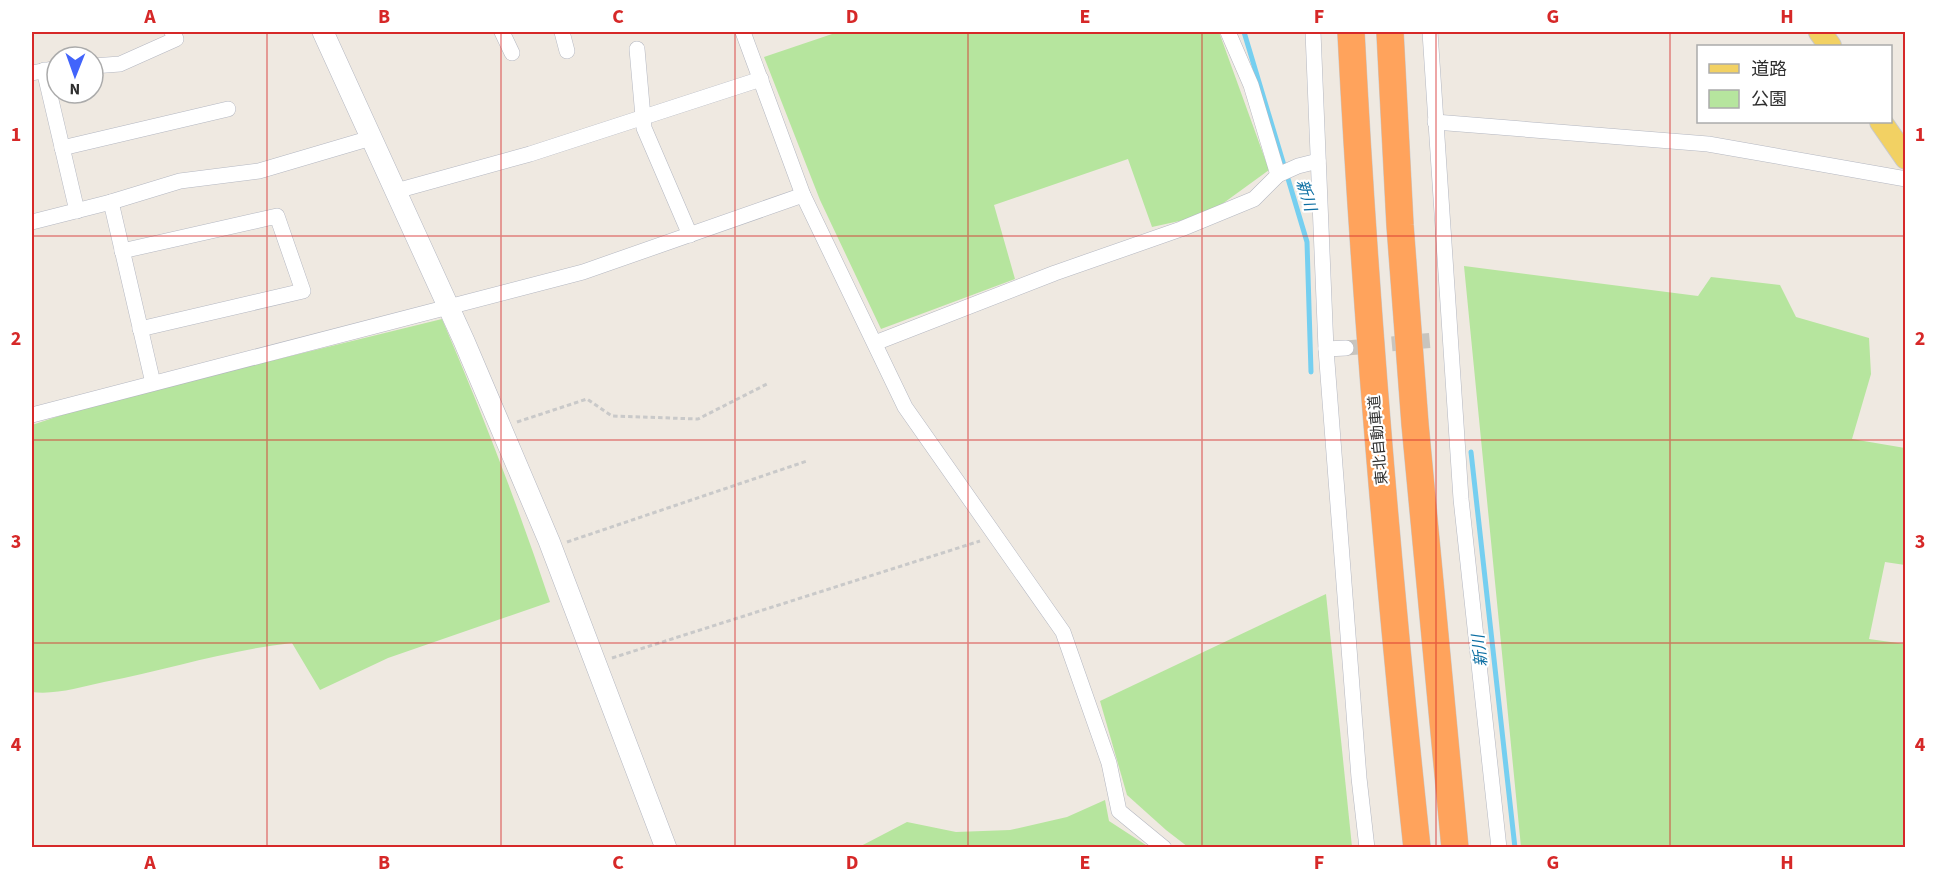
<svg xmlns="http://www.w3.org/2000/svg" width="1937" height="879" font-family="'Source Sans 3','Noto Sans JP',sans-serif">
	<rect width="100%" height="100%" fill="#efe9e1"/>
	<g fill="#b6e59e">
		<polygon points="838,32 1219,32 1269,170 1207,215 1152,227 1128,159 994,205 1015,279 881,329 820,200 764,57"/>
		<polygon points="1464,266 1698,296 1711,277 1780,285 1796,317 1869,338 1871,374 1852,439 1905,448 1905,565 1885,562 1869,639 1905,644 1905,847 1521,847"/>
		<path d="M442,319C482,412 518,506 550,602L388,658L320,690L292,643C228,650 166,670 104,682C80,687 56,695 32,692V425L95,404Z"/>
		<polygon points="1326,594 1352,847 1188,847 1166,830 1127,795 1100,701"/>
		<polygon points="1105,800 1109,821 1149,847 859,847 907,822 956,832 1010,830 1067,817"/>
	</g>
	<g fill="none" stroke-linecap="round" stroke-linejoin="round">
		<g stroke="#75cff0" stroke-width="5">
			<polyline points="1244,32 1307,242 1311,372"/>
			<polyline points="1471,452 1515,848"/>
		</g>
		<polyline stroke="#c8c4bd" stroke-width="15" stroke-dasharray="15 8" stroke-linecap="butt" points="1346,348 1435,340"/>
		<defs>
			<g id="street">
				<polyline points="502,32 512,53"/>
				<polyline points="562,32 567,51"/>
				<polyline points="743,32 803,195 905,407 1063,632 1109,763 1119,811 1164,848"/>
				<polyline points="1228,32 1251,85 1278,175"/>
				<polyline points="1313,32 1326,349 1359,778 1367,848"/>
				<polyline points="1430,32 1461,499 1499,848"/>
				<polyline points="637,49 644,128 690,235"/>
				<polyline points="93,66 120,64 176,39 172,32"/>
				<polyline points="44,70 77,211"/>
				<polyline points="32,73 57,68"/>
				<polyline points="1435,122 1708,144 1906,179"/>
				<polyline points="62,148 228,109"/>
				<polyline points="396,191 530,154 761,79"/>
				<polyline points="111,202 180,181 259,171 371,138"/>
				<polyline points="32,222 111,202 153,383"/>
				<polyline points="122,251 277,216 303,291 140,329"/>
				<polyline points="875,343 1055,273 1181,229 1254,199 1278,175 1298,166 1318,161"/>
				<polyline points="1326,349 1346,348"/>
				<polyline points="32,415 583,272 803,195"/>
			</g>
			<polyline id="secondary" points="323,32 464,341 549,541 666,848"/>
			<g id="primary">
				<polyline points="1820,32 1830,46"/>
				<polyline points="1881,122 1906,158"/>
			</g>
			<g id="highway">
				<path d="M1351,32C1365,304 1388,576 1417,848"/>
				<polyline points="1390,32 1400,225 1415,424 1455,848"/>
			</g>
		</defs>
		<use href="#street" stroke="#b4b7c1" stroke-width="16"/>
		<use href="#secondary" stroke="#b4b7c1" stroke-width="22"/>
		<use href="#primary" stroke="#c9c9c9" stroke-width="24"/>
		<use href="#highway" stroke="#c9c9c9" stroke-width="28"/>
		<g stroke="#c9c9c9" stroke-width="3" stroke-dasharray="4.5 3" stroke-linecap="butt">
			<polyline points="517,422 587,399 612,416 698,419 769,383"/>
			<polyline points="567,542 807,461"/>
			<polyline points="612,658 980,541"/>
		</g>
		<use href="#street" stroke="#fff" stroke-width="15"/>
		<use href="#secondary" stroke="#fff" stroke-width="21"/>
		<use href="#primary" stroke="#f2d163" stroke-width="22"/>
		<use href="#highway" stroke="#ffa35c" stroke-width="27"/>
	</g>
	<path fill="none" stroke="#d62828" stroke-width="1.5" stroke-opacity="0.55" d="M267,32V848M501,32V848M735,32V848M968,32V848M1202,32V848M1436,32V848M1670,32V848M32,236H1906M32,440H1906M32,643H1906"/>
	<g text-anchor="middle" stroke-width="4.5" stroke-linejoin="round" paint-order="stroke">
		<g font-size="15" fill="#2e2e2e" stroke="#fff">
			<text transform="translate(1378 440) rotate(-95)" y="5">東北自動車道</text>
		</g>
		<g font-size="16" font-style="italic" fill="#0d6fa3" stroke="#fff">
			<text transform="translate(1307 195) rotate(73)" y="6">新川</text>
			<text transform="translate(1479 651) rotate(-96)" y="6">新川</text>
		</g>
	</g>
	<rect width="1937" height="879" fill="none" stroke="#ffffff" stroke-width="66"/>
	<rect x="1697" y="45" width="195" height="78" fill="#ffffff" stroke="#ababab" stroke-width="1.5"/>
	<rect x="1709" y="64" width="30" height="9" fill="#f2d163" stroke="#ababab" stroke-width="1.5"/>
	<text x="1751" y="75" font-size="18" fill="#2e2e2e">道路</text>
	<rect x="1709" y="90" width="30" height="18" fill="#b6e59e" stroke="#ababab" stroke-width="1.5"/>
	<text x="1751" y="105" font-size="18" fill="#2e2e2e">公園</text>
	<g transform="translate(75 75) rotate(181)"><circle r="28" fill="#ffffff" stroke="#ababab" stroke-width="1.5"/>
	<path d="M0-4.5L10 22L0 15L-10 22Z" fill="#4264fb"/>
	<text y="-9" font-size="16" font-weight="bold" text-anchor="middle" fill="#2e2e2e">N</text>
	</g>
	<rect x="33" y="33" width="1871" height="813" fill="none" stroke="#d62828" stroke-width="2"/>
	<g font-size="20" text-anchor="middle" font-weight="bold" fill="#d62828">
		<text x="150" y="23">A</text>
		<text x="384" y="23">B</text>
		<text x="618" y="23">C</text>
		<text x="852" y="23">D</text>
		<text x="1085" y="23">E</text>
		<text x="1319" y="23">F</text>
		<text x="1553" y="23">G</text>
		<text x="1787" y="23">H</text>
		<text x="16" y="141">1</text>
		<text x="1920" y="141">1</text>
		<text x="16" y="345">2</text>
		<text x="1920" y="345">2</text>
		<text x="16" y="548">3</text>
		<text x="1920" y="548">3</text>
		<text x="16" y="751">4</text>
		<text x="1920" y="751">4</text>
		<text x="150" y="869">A</text>
		<text x="384" y="869">B</text>
		<text x="618" y="869">C</text>
		<text x="852" y="869">D</text>
		<text x="1085" y="869">E</text>
		<text x="1319" y="869">F</text>
		<text x="1553" y="869">G</text>
		<text x="1787" y="869">H</text>
	</g>
</svg>
